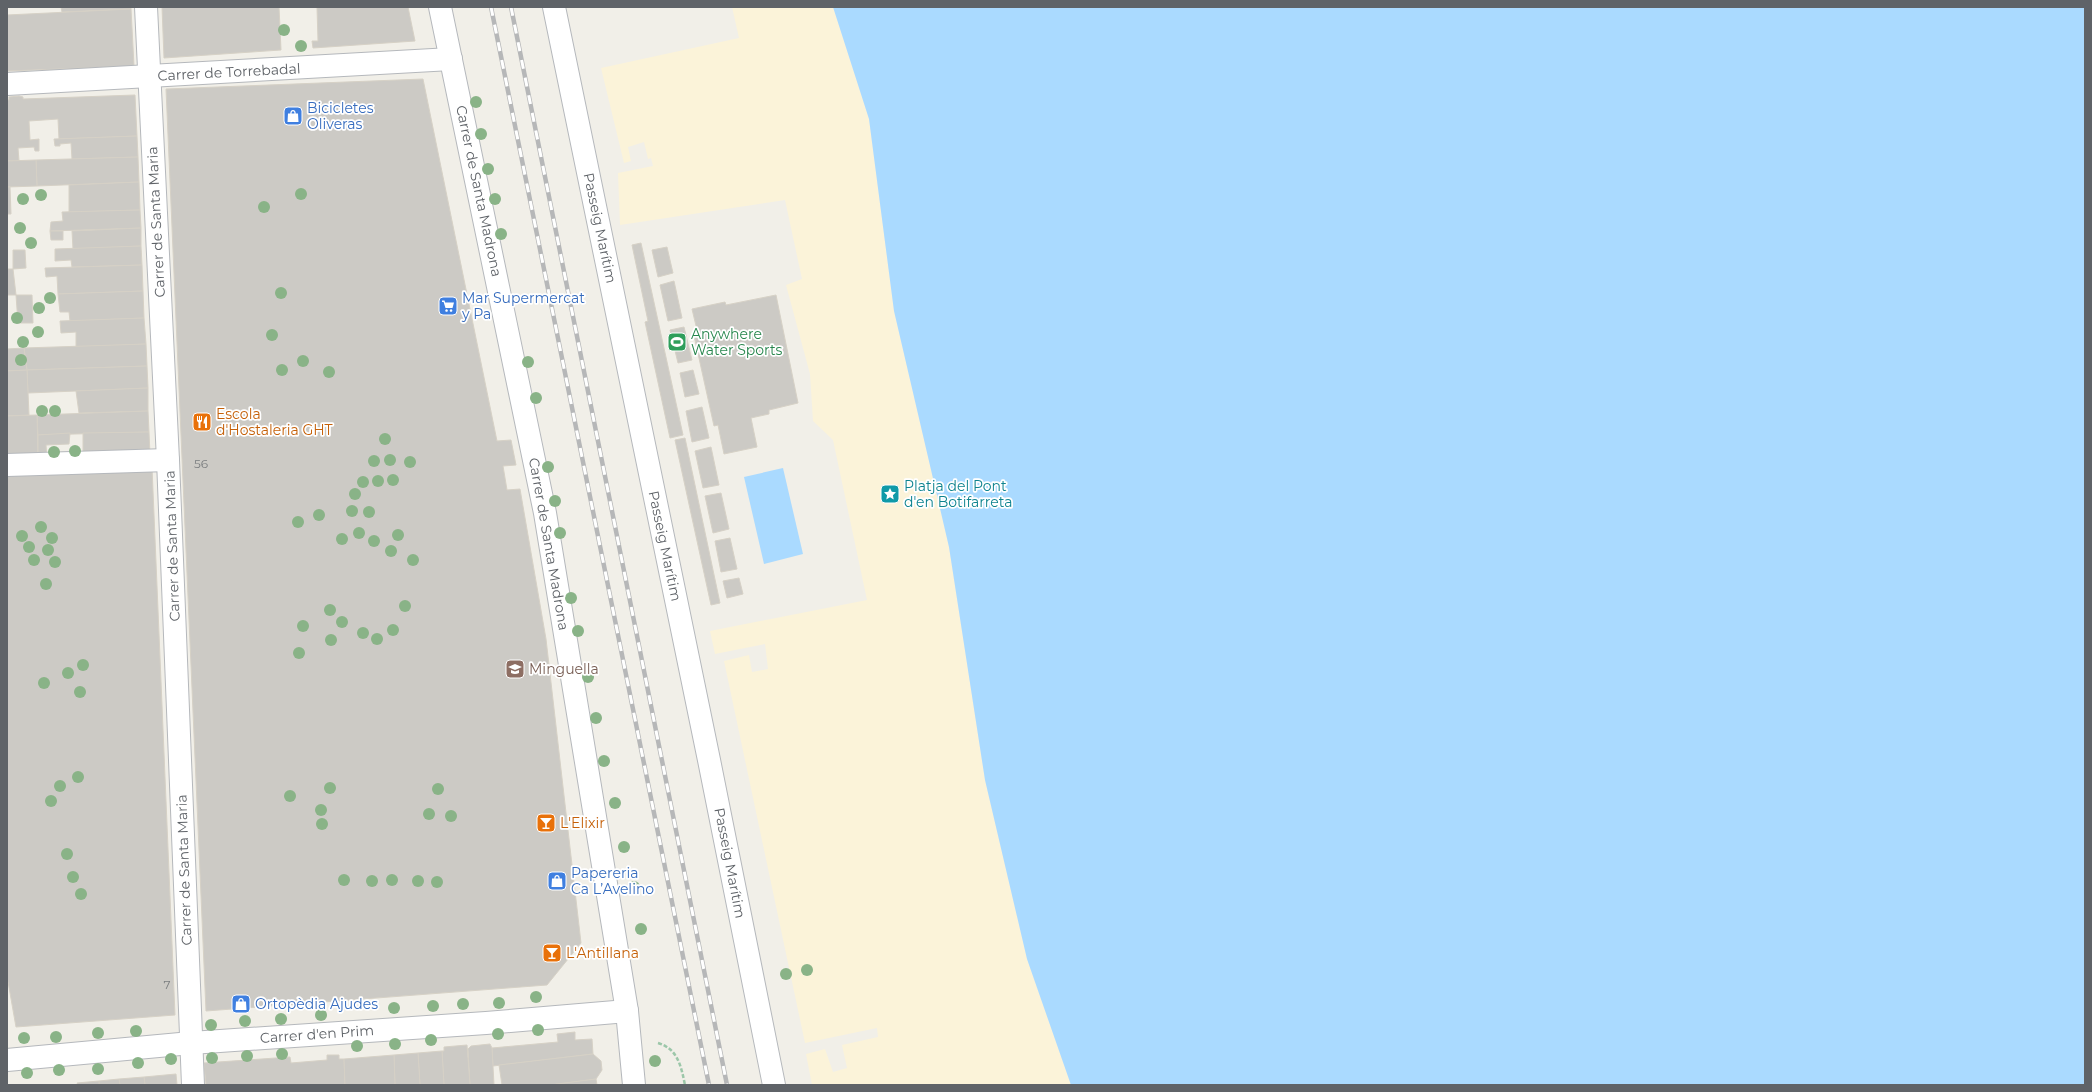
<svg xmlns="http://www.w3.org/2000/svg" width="2092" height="1092" font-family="Montserrat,sans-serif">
	<rect width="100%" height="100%" fill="#f1efe8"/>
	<polygon fill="#fbf3d9" points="732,7 833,7 869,119 894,311 949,547 985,780 1027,959 1071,1085 812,1085 806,1054 825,1049 833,1072 847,1068 842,1045 878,1037 877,1028 805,1043 724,661 749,655 752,672 768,669 765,644 715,654 710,631 867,600 833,440 813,421 810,374 786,285 802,279 785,200 620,225 618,173 653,166 651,158 648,159 644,142 628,147 631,161 624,163 601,68 739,38"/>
	<g fill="#aadaff">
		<polygon points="833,7 2085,7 2085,1085 1071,1085 1027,959 985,780 949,547 894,311 869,119"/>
		<polygon points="783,468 803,554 764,564 744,477"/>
	</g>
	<g fill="#cccac5" stroke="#d6d1c6">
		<polygon points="61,7 131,7 131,9 62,12"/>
		<polygon points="162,7 279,7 281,50 164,58"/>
		<polygon points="317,7 408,7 415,41 313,48 312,41 318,41"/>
		<polygon points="131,9 134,66 7,71 7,15"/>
		<polygon points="423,79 497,441 511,440 516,465 503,466 507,490 520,489 546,639 581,943 547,985 206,1011 166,89"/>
		<polygon points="135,95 137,136 59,139 58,119 29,121 30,140 39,139 39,151 35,151 34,147 18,148 19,161 7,161 7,100 9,100 9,97 19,96 23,97 23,99"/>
		<polygon points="137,136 138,157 72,159 71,143 60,144 60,146 55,146 54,139"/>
		<polygon points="138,157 139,182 37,186 36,160"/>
		<polygon points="36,160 37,186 7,187 7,161"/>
		<polygon points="139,182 140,210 69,212 69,185"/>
		<polygon points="7,187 10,187 11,214 7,214"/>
		<polygon points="140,210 141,228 50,231 51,222 63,221 62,212"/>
		<polygon points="141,228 141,246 73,249 72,231"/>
		<polygon points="50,231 63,231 63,240 51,240"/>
		<polygon points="641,243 683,435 670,438 645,322 648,321 632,245"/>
		<polygon points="141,246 142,265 72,267 71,260 55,261 55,249"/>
		<polygon points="667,247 673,273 658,277 652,250"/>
		<polygon points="13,250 25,250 26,268 13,269"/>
		<polygon points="142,265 143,291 58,294 57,276 46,277 45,268"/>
		<polygon points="7,269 13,269 16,295 7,295"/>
		<polygon points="674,281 682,318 668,321 660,285"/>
		<polygon points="143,291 144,318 70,321 69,312 60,312 58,294"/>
		<polygon points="16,295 32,295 33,323 18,323"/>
		<polygon points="776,295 798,403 769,410 769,414 751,418 757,447 724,454 718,425 714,426 693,331 697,330 692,309 725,302 726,305"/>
		<polygon points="144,318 146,344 76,347 76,332 61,333 60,321"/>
		<polygon points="684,327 692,360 678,363 670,330"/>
		<polygon points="146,344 147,366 27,370 24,348"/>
		<polygon points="24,348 27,370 7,371 7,349"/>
		<polygon points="147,366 148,388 28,393 27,370"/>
		<polygon points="27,370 29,415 7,416 7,371"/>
		<polygon points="693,370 699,394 685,397 680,373"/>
		<polygon points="148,388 148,411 79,413 76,391"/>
		<polygon points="702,407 709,438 692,442 686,411"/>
		<polygon points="148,411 149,432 38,435 37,415"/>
		<polygon points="37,415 38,455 7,456 7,416"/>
		<polygon points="149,432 150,455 83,457 83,433"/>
		<polygon points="70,433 69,444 46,445 47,458 38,458 38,435"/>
		<polygon points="685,438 720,603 711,605 675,440"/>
		<polygon points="711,447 719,485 703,488 695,451"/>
		<polygon points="152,467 175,1015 16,1027 7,976 7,472"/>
		<polygon points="721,493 729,529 713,533 705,496"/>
		<polygon points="730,538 737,569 721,572 715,541"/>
		<polygon points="739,578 743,594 727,598 723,581"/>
		<polygon points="575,1032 575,1040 592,1039 593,1054 493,1066 492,1048 558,1042 557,1034"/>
		<polygon points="490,1044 492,1048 494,1085 470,1085 468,1049 471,1046"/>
		<polygon points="467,1045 470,1085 444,1085 442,1051 444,1051 444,1047"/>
		<polygon points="442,1051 444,1085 420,1085 418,1053"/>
		<polygon points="418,1053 420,1085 395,1085 394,1055"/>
		<polygon points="593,1054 601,1061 602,1070 596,1079 551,1085 502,1085 499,1065"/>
		<polygon points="327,1055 339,1055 339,1059 344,1059 345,1085 206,1085 204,1063 290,1057 291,1063 327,1060"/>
		<polygon points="394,1055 395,1085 345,1085 344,1059"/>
		<polygon points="176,1074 177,1085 145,1085 144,1077"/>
		<polygon points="144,1077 145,1085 120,1085 119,1079"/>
		<polygon points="119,1079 120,1085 99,1085 99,1081"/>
		<polygon points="596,1079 597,1085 551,1085 557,1084"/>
		<polygon points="99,1081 99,1085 78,1085 77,1083"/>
	</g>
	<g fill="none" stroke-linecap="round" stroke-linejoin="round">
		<defs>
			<g id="street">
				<polyline points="146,7 168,460 193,1085"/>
				<polyline points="440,7 545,513 627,1011 634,1085"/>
				<polyline points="554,7 709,760 774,1085"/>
				<polyline points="7,84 451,59"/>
				<polyline points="7,465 168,460"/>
				<polyline points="7,1060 191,1043 486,1023 627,1011"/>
			</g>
		</defs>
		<use href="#street" stroke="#b5b8bc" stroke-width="24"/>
		<path stroke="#9cc7a9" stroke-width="2.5" stroke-dasharray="4 2" stroke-linecap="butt" d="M658,1043C678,1049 681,1066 685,1085"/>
		<use href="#street" stroke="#fff" stroke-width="22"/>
		<defs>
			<g id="rail">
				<polyline points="491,7 709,1085"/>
				<polyline points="511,7 727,1085"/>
			</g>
		</defs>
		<use href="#rail" stroke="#b6b7b8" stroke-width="4.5"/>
		<use href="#rail" stroke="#fff" stroke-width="3" stroke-dasharray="9" stroke-linecap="butt"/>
	</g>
	<g fill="#89b387">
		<circle cx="284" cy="30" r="6"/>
		<circle cx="301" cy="46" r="6"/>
		<circle cx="476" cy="102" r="6"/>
		<circle cx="481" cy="134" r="6"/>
		<circle cx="488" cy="169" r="6"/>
		<circle cx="301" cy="194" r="6"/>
		<circle cx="41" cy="195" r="6"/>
		<circle cx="23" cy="199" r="6"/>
		<circle cx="495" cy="199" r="6"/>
		<circle cx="264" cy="207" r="6"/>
		<circle cx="20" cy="228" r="6"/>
		<circle cx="501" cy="234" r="6"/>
		<circle cx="31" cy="243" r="6"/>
		<circle cx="281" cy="293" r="6"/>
		<circle cx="50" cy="298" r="6"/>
		<circle cx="39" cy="308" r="6"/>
		<circle cx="17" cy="318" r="6"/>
		<circle cx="38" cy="332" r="6"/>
		<circle cx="272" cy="335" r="6"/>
		<circle cx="23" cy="342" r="6"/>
		<circle cx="21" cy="360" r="6"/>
		<circle cx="303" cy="361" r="6"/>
		<circle cx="528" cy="362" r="6"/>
		<circle cx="282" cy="370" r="6"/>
		<circle cx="329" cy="372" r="6"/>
		<circle cx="536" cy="398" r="6"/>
		<circle cx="42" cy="411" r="6"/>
		<circle cx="55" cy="411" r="6"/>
		<circle cx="385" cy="439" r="6"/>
		<circle cx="75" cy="451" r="6"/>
		<circle cx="54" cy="452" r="6"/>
		<circle cx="390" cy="460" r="6"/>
		<circle cx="374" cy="461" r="6"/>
		<circle cx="410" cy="462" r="6"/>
		<circle cx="548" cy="467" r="6"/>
		<circle cx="393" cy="480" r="6"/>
		<circle cx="378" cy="481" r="6"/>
		<circle cx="363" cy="482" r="6"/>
		<circle cx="355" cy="494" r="6"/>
		<circle cx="555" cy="501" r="6"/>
		<circle cx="352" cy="511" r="6"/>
		<circle cx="369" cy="512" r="6"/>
		<circle cx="319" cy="515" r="6"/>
		<circle cx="298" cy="522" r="6"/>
		<circle cx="41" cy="527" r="6"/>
		<circle cx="359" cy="533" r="6"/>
		<circle cx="560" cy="533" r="6"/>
		<circle cx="398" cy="535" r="6"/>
		<circle cx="22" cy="536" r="6"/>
		<circle cx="52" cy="538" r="6"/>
		<circle cx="342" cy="539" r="6"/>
		<circle cx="374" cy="541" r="6"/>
		<circle cx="29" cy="547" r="6"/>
		<circle cx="48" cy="550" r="6"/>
		<circle cx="391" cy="551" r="6"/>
		<circle cx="34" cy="560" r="6"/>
		<circle cx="413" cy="560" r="6"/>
		<circle cx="55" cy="562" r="6"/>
		<circle cx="46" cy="584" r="6"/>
		<circle cx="571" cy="598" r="6"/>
		<circle cx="405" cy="606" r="6"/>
		<circle cx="330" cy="610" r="6"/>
		<circle cx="342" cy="622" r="6"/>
		<circle cx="303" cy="626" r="6"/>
		<circle cx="393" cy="630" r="6"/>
		<circle cx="578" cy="631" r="6"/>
		<circle cx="363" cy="633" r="6"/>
		<circle cx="377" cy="639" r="6"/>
		<circle cx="331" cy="640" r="6"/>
		<circle cx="299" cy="653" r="6"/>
		<circle cx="83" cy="665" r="6"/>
		<circle cx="68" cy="673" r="6"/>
		<circle cx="588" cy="677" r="6"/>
		<circle cx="44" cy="683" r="6"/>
		<circle cx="80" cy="692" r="6"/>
		<circle cx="596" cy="718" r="6"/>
		<circle cx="604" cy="761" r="6"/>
		<circle cx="78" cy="777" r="6"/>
		<circle cx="60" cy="786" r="6"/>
		<circle cx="330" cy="788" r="6"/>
		<circle cx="438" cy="789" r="6"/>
		<circle cx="290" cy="796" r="6"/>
		<circle cx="51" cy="801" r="6"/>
		<circle cx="615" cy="803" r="6"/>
		<circle cx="321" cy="810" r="6"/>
		<circle cx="429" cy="814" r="6"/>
		<circle cx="451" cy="816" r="6"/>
		<circle cx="322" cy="824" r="6"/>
		<circle cx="624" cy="847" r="6"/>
		<circle cx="67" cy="854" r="6"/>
		<circle cx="73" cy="877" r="6"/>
		<circle cx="344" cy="880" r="6"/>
		<circle cx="392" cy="880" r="6"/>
		<circle cx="372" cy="881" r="6"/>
		<circle cx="418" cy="881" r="6"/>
		<circle cx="437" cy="882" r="6"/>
		<circle cx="634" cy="887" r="6"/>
		<circle cx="81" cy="894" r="6"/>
		<circle cx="641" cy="929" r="6"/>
		<circle cx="807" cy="970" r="6"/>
		<circle cx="786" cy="974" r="6"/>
		<circle cx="536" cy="997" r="6"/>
		<circle cx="499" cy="1003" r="6"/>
		<circle cx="463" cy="1004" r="6"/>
		<circle cx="433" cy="1006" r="6"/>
		<circle cx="394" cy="1008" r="6"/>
		<circle cx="321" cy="1015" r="6"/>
		<circle cx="281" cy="1019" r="6"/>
		<circle cx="245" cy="1021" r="6"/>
		<circle cx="211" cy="1025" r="6"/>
		<circle cx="538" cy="1030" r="6"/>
		<circle cx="136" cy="1031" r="6"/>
		<circle cx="98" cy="1033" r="6"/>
		<circle cx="498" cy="1034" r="6"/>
		<circle cx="56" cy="1037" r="6"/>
		<circle cx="24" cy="1038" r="6"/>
		<circle cx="431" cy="1040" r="6"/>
		<circle cx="395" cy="1044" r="6"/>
		<circle cx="357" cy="1046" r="6"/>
		<circle cx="282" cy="1054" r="6"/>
		<circle cx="247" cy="1056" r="6"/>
		<circle cx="212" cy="1058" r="6"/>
		<circle cx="171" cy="1059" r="6"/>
		<circle cx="655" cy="1061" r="6"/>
		<circle cx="138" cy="1063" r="6"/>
		<circle cx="98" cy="1069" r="6"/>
		<circle cx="59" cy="1070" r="6"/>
		<circle cx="27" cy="1073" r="6"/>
	</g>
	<defs>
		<symbol id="shop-square" viewBox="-11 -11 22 22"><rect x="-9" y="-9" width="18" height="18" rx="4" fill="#3f7fe0" stroke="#fff"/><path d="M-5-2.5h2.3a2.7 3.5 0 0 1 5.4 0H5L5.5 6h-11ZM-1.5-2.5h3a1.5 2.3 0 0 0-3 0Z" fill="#fff"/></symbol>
		<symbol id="supermarket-square" viewBox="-11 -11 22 22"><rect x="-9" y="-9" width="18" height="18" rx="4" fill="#3f7fe0" stroke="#fff"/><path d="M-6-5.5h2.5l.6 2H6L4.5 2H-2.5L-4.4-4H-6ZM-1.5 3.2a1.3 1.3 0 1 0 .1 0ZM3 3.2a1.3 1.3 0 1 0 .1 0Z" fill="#fff"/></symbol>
		<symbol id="stadium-square" viewBox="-11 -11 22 22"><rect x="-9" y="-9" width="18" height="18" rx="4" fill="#2e9e5b" stroke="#fff"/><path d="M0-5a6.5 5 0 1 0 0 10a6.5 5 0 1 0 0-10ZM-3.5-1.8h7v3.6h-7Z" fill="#fff"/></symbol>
		<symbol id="restaurant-square" viewBox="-11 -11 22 22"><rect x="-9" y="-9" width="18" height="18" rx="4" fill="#e8710a" stroke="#fff"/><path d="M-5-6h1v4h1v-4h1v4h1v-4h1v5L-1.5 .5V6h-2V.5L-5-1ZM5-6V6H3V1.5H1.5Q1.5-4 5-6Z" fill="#fff"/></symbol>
		<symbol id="sight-square" viewBox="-11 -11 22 22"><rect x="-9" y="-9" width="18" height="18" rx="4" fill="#0f9aa8" stroke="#fff"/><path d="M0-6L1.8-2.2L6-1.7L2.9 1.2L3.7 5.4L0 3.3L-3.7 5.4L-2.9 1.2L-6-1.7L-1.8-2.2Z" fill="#fff"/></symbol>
		<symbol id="school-square" viewBox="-11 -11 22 22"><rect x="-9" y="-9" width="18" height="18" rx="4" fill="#8d6e63" stroke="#fff"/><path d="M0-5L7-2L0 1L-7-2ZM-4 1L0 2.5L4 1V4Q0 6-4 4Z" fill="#fff"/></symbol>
		<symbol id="bar-square" viewBox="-11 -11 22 22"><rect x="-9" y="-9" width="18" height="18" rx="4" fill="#e8710a" stroke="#fff"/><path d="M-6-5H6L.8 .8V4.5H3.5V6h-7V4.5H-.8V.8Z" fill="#fff"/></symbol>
	</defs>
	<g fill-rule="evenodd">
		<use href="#shop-square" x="282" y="105" width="22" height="22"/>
		<use href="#supermarket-square" x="437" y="295" width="22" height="22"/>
		<use href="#stadium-square" x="666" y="331" width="22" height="22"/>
		<use href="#restaurant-square" x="191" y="411" width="22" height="22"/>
		<use href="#sight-square" x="879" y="483" width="22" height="22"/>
		<use href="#school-square" x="504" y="658" width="22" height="22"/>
		<use href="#bar-square" x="535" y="812" width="22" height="22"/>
		<use href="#shop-square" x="546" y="870" width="22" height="22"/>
		<use href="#bar-square" x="541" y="942" width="22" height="22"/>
		<use href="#shop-square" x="230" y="993" width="22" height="22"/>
	</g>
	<g text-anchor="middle" stroke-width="3.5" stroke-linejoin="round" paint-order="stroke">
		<g font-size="12" fill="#7a7d7f">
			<text x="201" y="468">56</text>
			<text x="167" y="989">7</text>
		</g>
		<g font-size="14" fill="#5f6368" stroke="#fff">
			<text transform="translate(229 72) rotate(-3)" y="5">Carrer de Torrebadal</text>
			<text transform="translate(479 191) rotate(78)" y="5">Carrer de Santa Madrona</text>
			<text transform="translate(156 222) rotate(-93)" y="5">Carrer de Santa Maria</text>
			<text transform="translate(600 228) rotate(78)" y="5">Passeig Marítim</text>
			<text transform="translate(549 544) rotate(80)" y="5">Carrer de Santa Madrona</text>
			<text transform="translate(172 546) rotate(-92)" y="5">Carrer de Santa Maria</text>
			<text transform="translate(665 546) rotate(78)" y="5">Passeig Marítim</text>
			<text transform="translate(730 863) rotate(79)" y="5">Passeig Marítim</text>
			<text transform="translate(184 870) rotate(-92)" y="5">Carrer de Santa Maria</text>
			<text transform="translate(317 1034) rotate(-4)" y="5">Carrer d'en Prim</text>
		</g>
		<g font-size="14" fill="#366cbe" stroke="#fff" text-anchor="start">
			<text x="307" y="113">Bicicletes<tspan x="307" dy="16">Oliveras</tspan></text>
			<text x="462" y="303">Mar Supermercat<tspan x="462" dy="16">y Pa</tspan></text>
			<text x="571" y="878">Papereria<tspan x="571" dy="16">Ca L’Avelino</tspan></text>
			<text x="255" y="1009">Ortopèdia Ajudes</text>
		</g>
		<g font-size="14" fill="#27864d" stroke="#fff" text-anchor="start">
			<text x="691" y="339">Anywhere<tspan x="691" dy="16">Water Sports</tspan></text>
		</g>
		<g font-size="14" fill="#c56008" stroke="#fff" text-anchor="start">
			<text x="216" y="419">Escola<tspan x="216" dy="16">d'Hostaleria GHT</tspan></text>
			<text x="560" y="828">L'Elixir</text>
			<text x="566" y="958">L'Antillana</text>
		</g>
		<g font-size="14" fill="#0d838f" stroke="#fff" text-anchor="start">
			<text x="904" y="491">Platja del Pont<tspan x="904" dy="16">d'en Botifarreta</tspan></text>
		</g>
		<g font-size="14" fill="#785e54" stroke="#fff" text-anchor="start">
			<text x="529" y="674">Minguella</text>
		</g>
	</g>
	<rect width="2092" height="1092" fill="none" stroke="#5f6368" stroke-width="16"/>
</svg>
